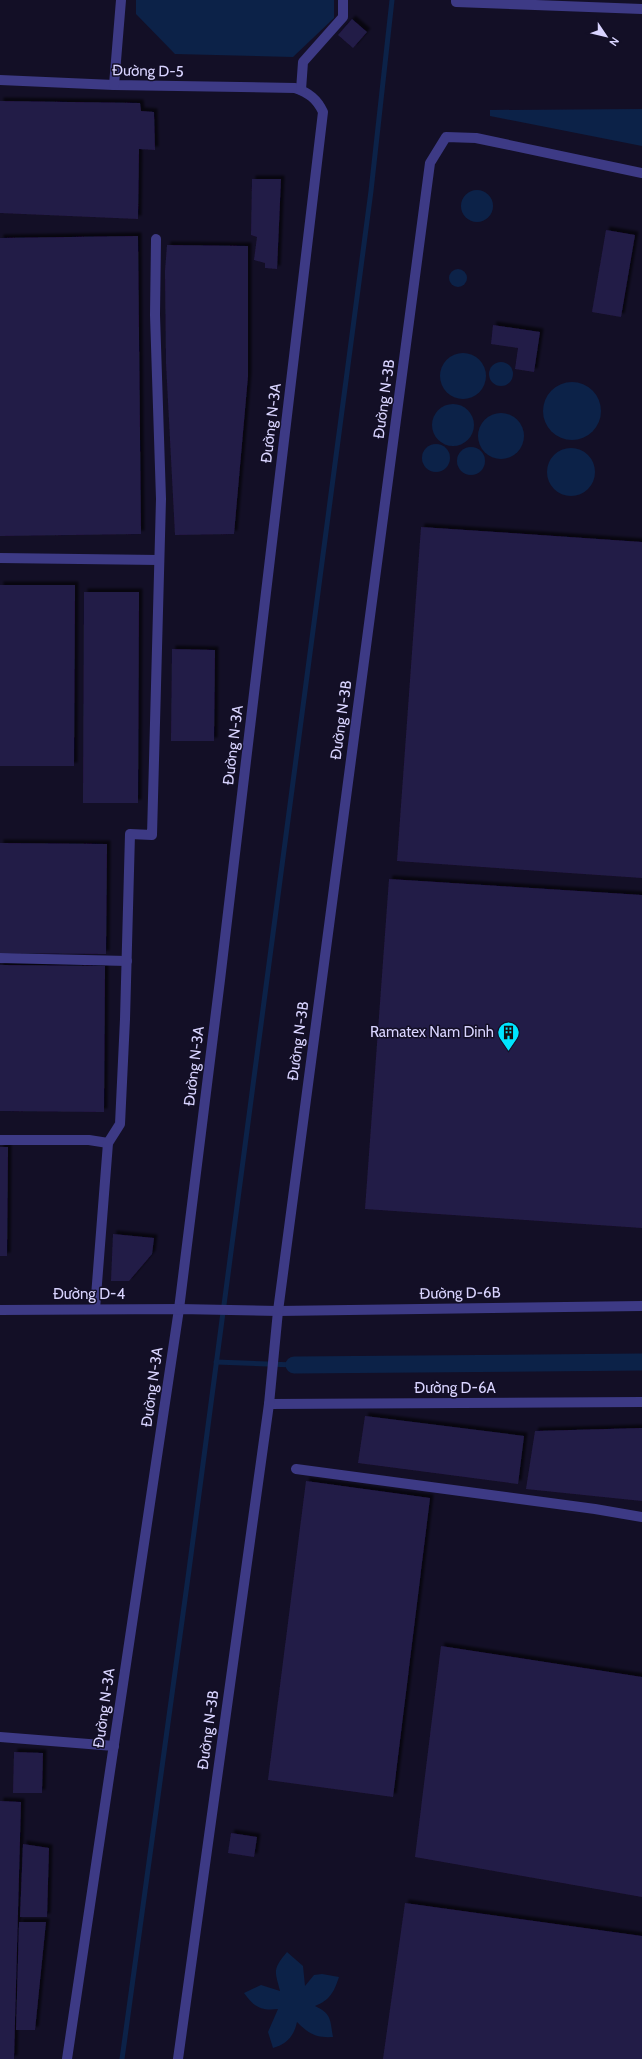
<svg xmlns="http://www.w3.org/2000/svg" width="642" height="2059" font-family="Cabin,sans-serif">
	<defs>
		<filter id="shadow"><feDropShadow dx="3.5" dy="-3.5" stdDeviation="1" flood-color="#0009"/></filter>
	</defs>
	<rect width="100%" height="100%" fill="#130f26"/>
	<g fill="#0c2248">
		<polygon points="136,0 334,0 334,18 293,57 175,54 136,14"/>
		<polygon points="642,109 642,146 490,116 490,110"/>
		<circle cx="477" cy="206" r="16"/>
		<circle cx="458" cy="278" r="9"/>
		<circle cx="463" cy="376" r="23"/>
		<circle cx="501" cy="374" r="12"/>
		<circle cx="572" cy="411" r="29"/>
		<circle cx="453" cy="425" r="21"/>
		<circle cx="501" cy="436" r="23"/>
		<circle cx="436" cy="458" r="14"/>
		<circle cx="471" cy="461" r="14"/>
		<circle cx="571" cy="472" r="24"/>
		<path d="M287,1952L303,1966L305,1986L314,1975L322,1974L339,1977C334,1992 330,2000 315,2006C332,2014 330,2020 333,2037C316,2038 309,2034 297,2022C294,2036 287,2044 273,2048L268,2032L278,2009C261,2011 254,2007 244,1993L261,1985L280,1991C275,1971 272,1970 287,1952Z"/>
	</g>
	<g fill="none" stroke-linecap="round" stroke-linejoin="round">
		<g stroke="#0c2248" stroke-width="5">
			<polyline points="216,1362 294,1365"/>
			<polyline points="122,2059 189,1570 371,191 392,0"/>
		</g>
		<polyline stroke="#0c2248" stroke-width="17" points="294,1365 642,1362"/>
	</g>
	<g fill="#241b47" filter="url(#shadow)">
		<polygon points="352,19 367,32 353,48 338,35"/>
		<polygon points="0,101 140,103 141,111 154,112 155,150 139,149 138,219 0,213"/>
		<polygon points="252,179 281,179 277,269 265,268 265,263 254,260 257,237 251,235"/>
		<polygon points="606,230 635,235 621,317 592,312"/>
		<polygon points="138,236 141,534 0,536 0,238"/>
		<polygon points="167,245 248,246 248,376 234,534 175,535 166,363 165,271"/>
		<polygon points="493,325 540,332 534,372 515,369 518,348 491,344"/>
		<polygon points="421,527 642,542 642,878 397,861"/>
		<polygon points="0,585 75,585 74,766 0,766"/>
		<polygon points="84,592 139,592 138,803 83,803"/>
		<polygon points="172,649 215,650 214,741 171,741"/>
		<polygon points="0,843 107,844 106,954 0,953"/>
		<polygon points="389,879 642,895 642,1228 365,1209"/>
		<polygon points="0,965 105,966 104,1112 0,1111"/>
		<polygon points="0,1147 8,1147 7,1256 0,1256"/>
		<polygon points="113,1234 154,1238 152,1254 129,1281 111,1281"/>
		<polygon points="365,1416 524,1436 518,1484 358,1463"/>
		<polygon points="642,1428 642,1501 526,1489 535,1431"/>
		<polygon points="306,1481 430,1498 393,1797 268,1780"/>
		<polygon points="441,1646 642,1677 642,1897 415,1857"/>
		<polygon points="14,1752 43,1753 42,1793 13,1793"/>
		<polygon points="0,1801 21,1802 14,2059 0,2059"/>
		<polygon points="231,1833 257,1837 254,1857 228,1853"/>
		<polygon points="23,1844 49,1848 47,1917 20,1917"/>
		<polygon points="405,1903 642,1936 642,2059 383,2059"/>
		<polygon points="19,1922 46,1922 35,2030 16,2030"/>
	</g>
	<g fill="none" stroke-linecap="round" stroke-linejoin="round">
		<g stroke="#3d3a85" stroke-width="10">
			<polyline points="456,0 456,2 642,9"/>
			<path d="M0,80L114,85L295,88C309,93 317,99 323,112L220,980L179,1309L67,2059"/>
			<polyline points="114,85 121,0"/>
			<polyline points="301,90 303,62 343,17 343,0"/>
			<polyline points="0,558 159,560"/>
			<polyline points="0,958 127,961"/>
			<polyline points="0,1140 89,1140 108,1143"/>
			<polyline points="95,1309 108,1143 120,1124 125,1019 130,834 152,835 161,499 155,315 156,239"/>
			<polyline points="0,1310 179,1309 278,1311 642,1306"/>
			<polyline points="269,1404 642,1402"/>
			<polyline points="296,1469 595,1509 642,1517"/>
			<polyline points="0,1737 114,1746"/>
			<polyline points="178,2059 269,1404 278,1311 430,163 446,137 476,138 642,173"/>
		</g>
	</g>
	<defs>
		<symbol id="building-pin" viewBox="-11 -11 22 30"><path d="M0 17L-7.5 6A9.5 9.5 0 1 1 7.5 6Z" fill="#00e5ff" stroke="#130f26"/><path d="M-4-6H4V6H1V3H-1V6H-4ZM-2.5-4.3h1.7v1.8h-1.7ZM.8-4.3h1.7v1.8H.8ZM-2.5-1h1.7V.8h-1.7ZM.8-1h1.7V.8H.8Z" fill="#111"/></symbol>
	</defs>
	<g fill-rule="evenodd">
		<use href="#building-pin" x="496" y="1020" width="25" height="34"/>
	</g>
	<g text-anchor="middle" stroke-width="3" stroke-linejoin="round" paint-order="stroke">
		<g font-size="15" fill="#d9d4ff" stroke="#130f26">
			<text transform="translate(148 71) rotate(1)" y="5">Đường D-5</text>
			<text transform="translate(384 399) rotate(-82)" y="5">Đường N-3B</text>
			<text transform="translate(271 423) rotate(-83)" y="5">Đường N-3A</text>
			<text transform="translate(341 720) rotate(-82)" y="5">Đường N-3B</text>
			<text transform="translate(233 745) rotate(-83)" y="5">Đường N-3A</text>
			<text transform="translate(298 1041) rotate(-82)" y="5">Đường N-3B</text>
			<text transform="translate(194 1066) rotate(-83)" y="5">Đường N-3A</text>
			<text transform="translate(460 1293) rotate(-1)" y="5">Đường D-6B</text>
			<text x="89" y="1299">Đường D-4</text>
			<text transform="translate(152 1387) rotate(-82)" y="5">Đường N-3A</text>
			<text x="455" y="1393">Đường D-6A</text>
			<text transform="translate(104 1708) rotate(-82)" y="5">Đường N-3A</text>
			<text transform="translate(208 1730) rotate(-82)" y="5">Đường N-3B</text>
		</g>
		<g font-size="15" fill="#d9d4ff" stroke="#130f26" text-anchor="end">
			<text x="494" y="1037">Ramatex Nam Dinh</text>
		</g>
	</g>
	<g transform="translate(606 36) rotate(125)" stroke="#130f26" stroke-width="3" paint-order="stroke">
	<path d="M0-3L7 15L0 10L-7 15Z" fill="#d9d4ff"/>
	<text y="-6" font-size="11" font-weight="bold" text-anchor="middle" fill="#d9d4ff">N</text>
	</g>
</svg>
